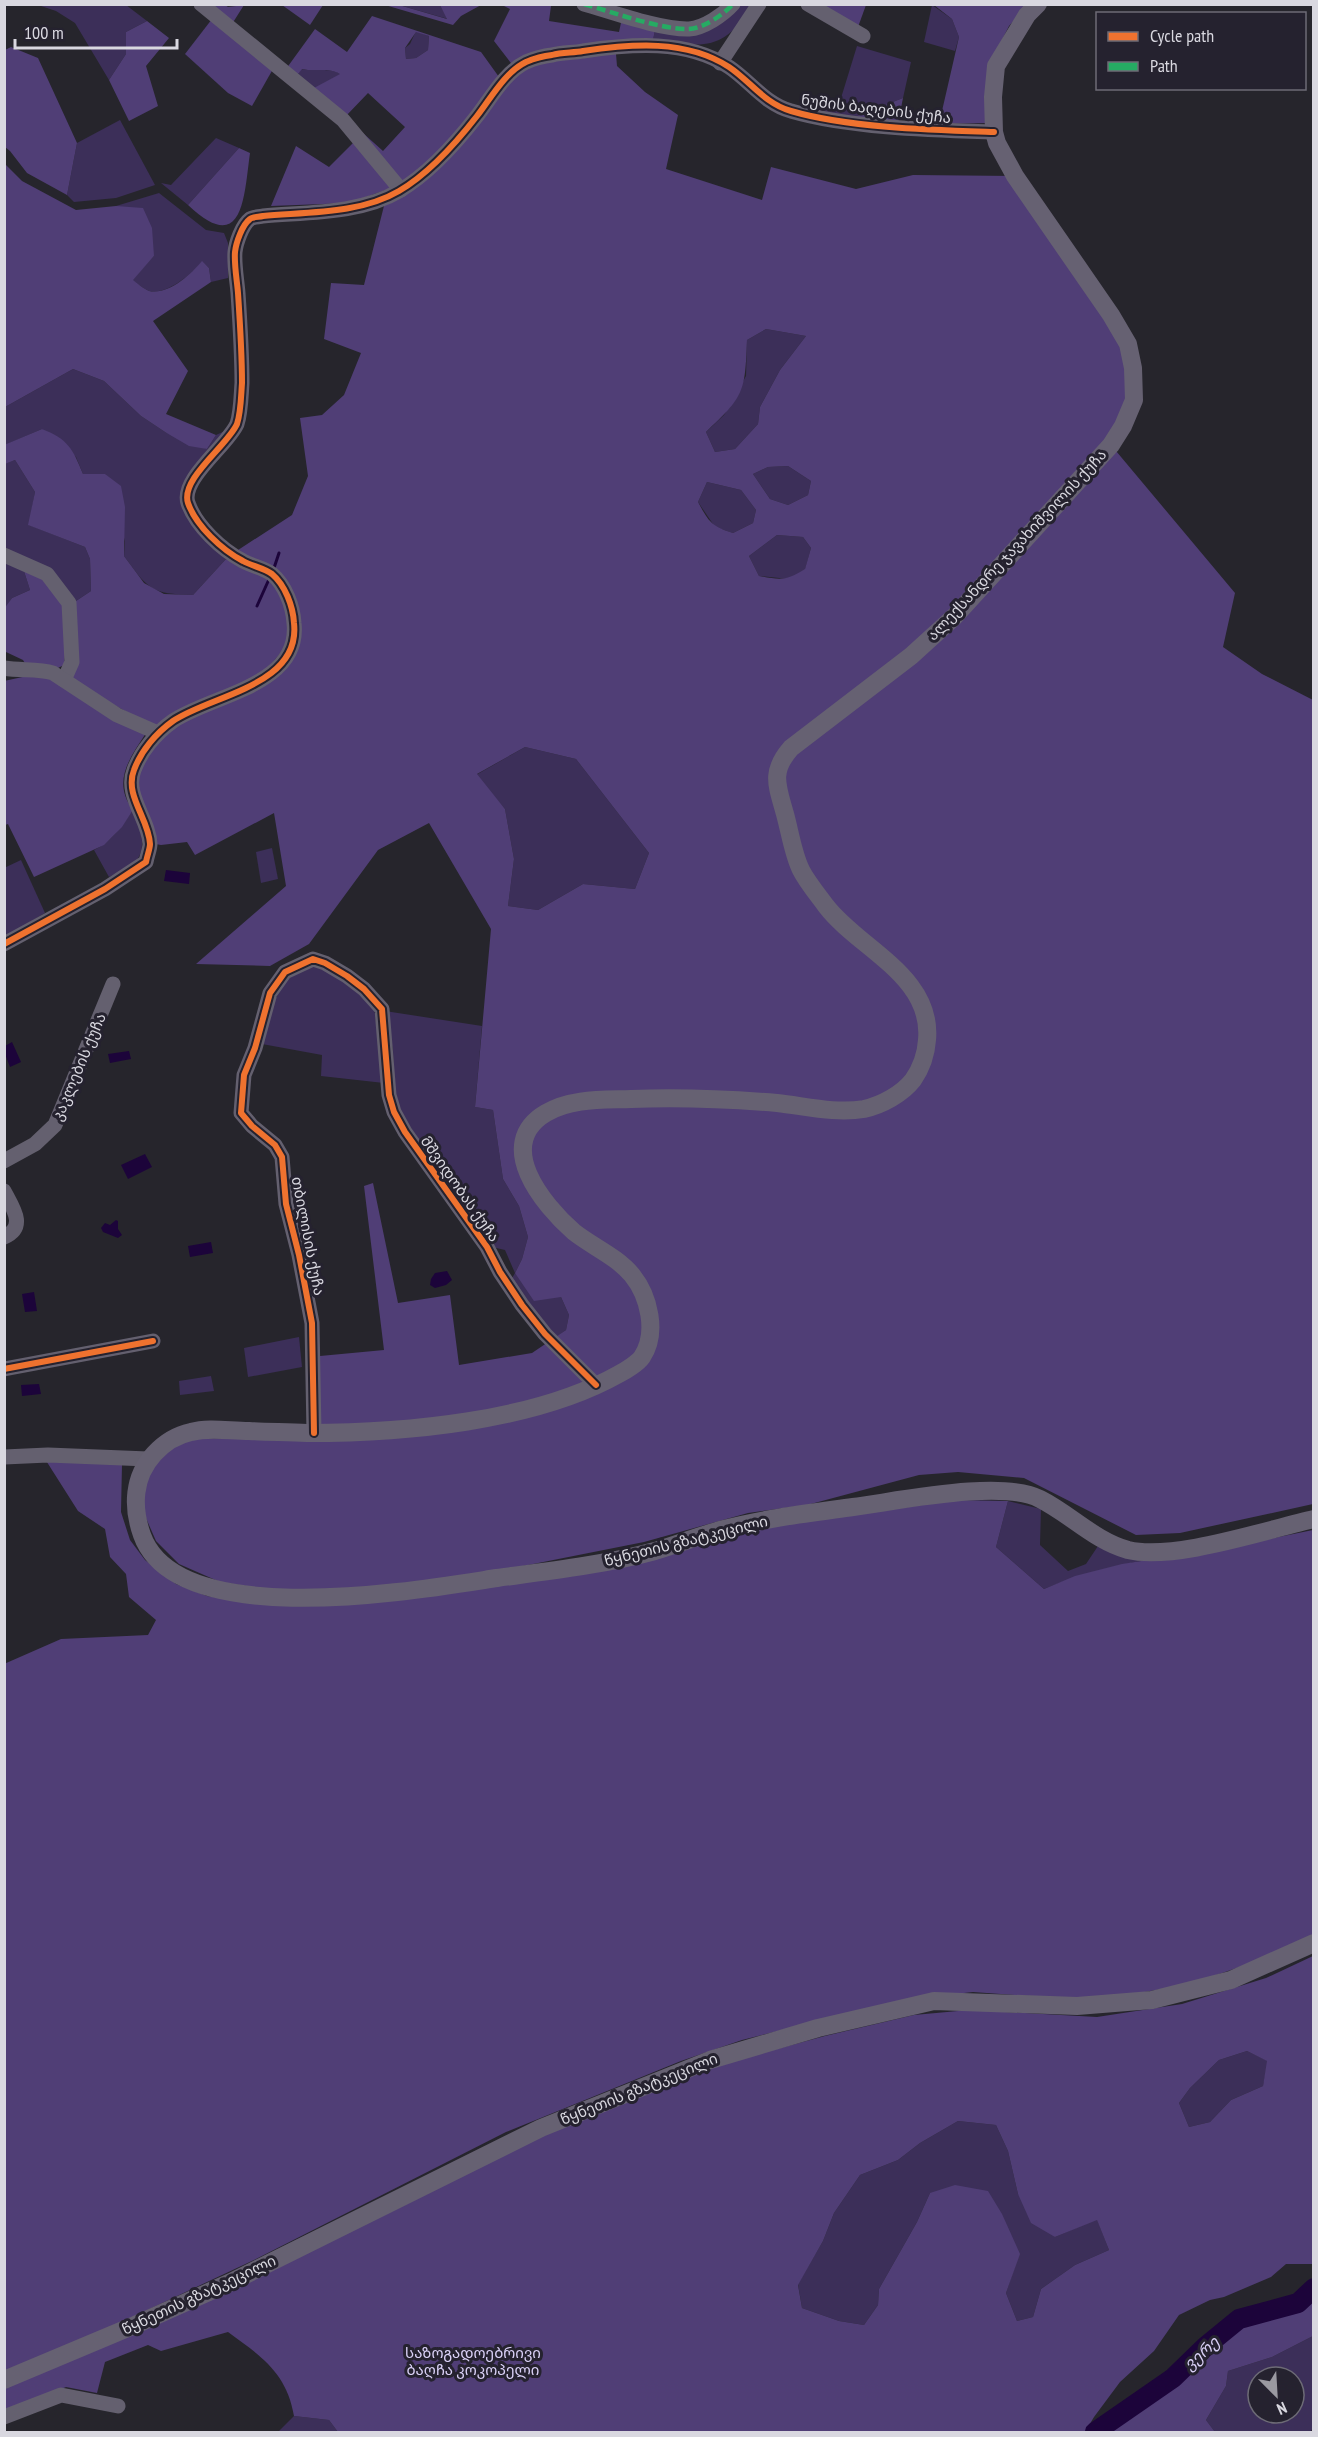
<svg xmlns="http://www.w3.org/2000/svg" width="1318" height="2437" font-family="'PT Sans Narrow','Noto Sans Georgian',sans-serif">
	<rect width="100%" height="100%" fill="#26252c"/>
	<g fill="#3c2f59" fill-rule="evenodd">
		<polygon points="38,5 126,5 147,21 126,32 126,54 109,80 75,23 56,11"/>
		<polygon points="399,5 440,5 448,19"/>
		<path d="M737,5H755C720,52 707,47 653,40L656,25L692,31Z"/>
		<polygon points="932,5 952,19 959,37 955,51 924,42"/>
		<polygon points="416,31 429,36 428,50 416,58 406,59 405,48 410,44"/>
		<polygon points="857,46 911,62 903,98 852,118 822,113 811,107 837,111"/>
		<path d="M301,69C315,72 329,67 341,74L314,89L298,74Z"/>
		<polygon points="120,120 155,185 116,198 74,202 67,195 77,143"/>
		<polygon points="216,138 239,148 188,205 161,183 171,185"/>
		<path d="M159,193L206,230L224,233L228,243V278L211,282L209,268L202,262C191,274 168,295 149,291C144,289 137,283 132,280L154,256L116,206Z"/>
		<polygon points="766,329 806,336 780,370 760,407 758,424 735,449 715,452 706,432 724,415 746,376 747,340"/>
		<path d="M73,369L104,381L141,416L165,432L207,449L216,435L227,430L186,488L226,559L193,595C151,594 148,589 124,556L125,541L105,474H83L76,457L42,429L5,445V407Z"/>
		<polygon points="15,460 35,492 29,525 85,547 90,559 91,591 76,601 52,571 5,550 4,464"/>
		<polygon points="788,466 811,481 808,495 788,505 770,499 753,474 768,467"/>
		<polygon points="707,482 741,490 756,510 753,523 733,533 715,527 698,502"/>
		<polygon points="777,535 803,537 811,548 805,570 789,579 759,576 749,556"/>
		<polygon points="5,559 23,568 30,590 12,598 5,609"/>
		<polygon points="525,747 576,759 649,853 635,889 583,884 538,910 508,906 514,859 505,809 476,775"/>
		<path d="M133,810C140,825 149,850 134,863C127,869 117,873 109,877L94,850C111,842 122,826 133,810Z"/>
		<polygon points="272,848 278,879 261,883 256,852"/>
		<polygon points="21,860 45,913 5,937 4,868"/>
		<path d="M305,966C335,966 354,989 374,1007L384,1083L321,1076L322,1055L262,1044C271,1012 274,984 305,966Z"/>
		<polygon points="385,1011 482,1026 475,1107 493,1110 503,1179 519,1206 528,1237 522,1259 515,1273 561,1297 569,1315 566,1330 555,1338 511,1280 515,1273 505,1250 492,1247 400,1112 394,1084 393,1050"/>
		<polygon points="299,1337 302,1367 248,1377 244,1348"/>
		<polygon points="211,1376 214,1391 180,1395 179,1381"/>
		<path d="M1008,1501L1041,1509L1040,1545L1068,1571L1086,1564L1098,1546L1162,1557C1121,1564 1083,1573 1044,1589L996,1547Z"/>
		<polygon points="1247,2051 1268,2061 1263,2086 1231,2100 1210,2122 1189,2127 1179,2103 1190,2088 1219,2060"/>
		<polygon points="958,2121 996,2125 1008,2151 1018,2194 1055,2237 1097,2219 1109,2250 1075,2265 1041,2289 1033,2317 1017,2321 1006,2293 1019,2254 930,2193 917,2222 879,2289 878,2305 864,2325 839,2321 802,2308 798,2284 823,2241 834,2213 860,2175 898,2160 920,2143"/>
		<path d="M1313,2336L1314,2427L1310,2432H1215L1206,2420L1226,2386L1228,2371L1272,2357ZM1258,2377H1294V2413H1258Z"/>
		<polygon points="294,2416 329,2420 338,2432 278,2432"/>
	</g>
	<g fill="#503e76" fill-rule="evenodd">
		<polygon points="540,4 551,6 549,21 619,32 622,18 656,25 653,40 514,67 494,41 510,9 502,5"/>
		<polygon points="208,5 225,5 228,7 244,5 232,24"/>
		<polygon points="282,5 323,5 310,25"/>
		<polygon points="385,5 399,5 447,19 440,5 481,5 461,16 453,25"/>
		<polygon points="822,5 866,5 858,27"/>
		<polygon points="934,5 1028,5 1009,26 996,52 989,123 939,124 959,37 952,19"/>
		<path d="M372,16L481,52L499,77L449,144L401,185L286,69L315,29L347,52ZM416,32L429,36L428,50L416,58L406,59L405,48ZM302,69C315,72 329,67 340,74L314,88L298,74ZM368,93L405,127L383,151L345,117Z"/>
		<polygon points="212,19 273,69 252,106 228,93 185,54"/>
		<polygon points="147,21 169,38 146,66 158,106 129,121 109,80 126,54 126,32"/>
		<polygon points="11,47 38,58 77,143 67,195 27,173 10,151 5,147 5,50"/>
		<path d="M580,52L616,54L617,66L645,92L678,115L666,169L762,200L771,167L856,189L913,175L1015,176L1111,315L1128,344L1133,368L1134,400L1123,426L1111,445L1235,593L1223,647L1262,674L1313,700V1504L1180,1533L1136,1535L1024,1478L958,1472L919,1475L807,1505L748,1513L644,1542L452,1580L349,1592H285L220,1582L179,1564L156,1541L142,1509L144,1478L154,1457L190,1438L257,1439L408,1431L494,1421L530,1413L605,1386L620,1374C598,1382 576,1395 553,1402C477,1428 393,1429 314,1433L320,1356L384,1350L364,1186L373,1183L398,1303L450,1295L459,1365L532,1353L566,1330L569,1315L561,1297L534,1301L515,1273L522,1259L528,1237L519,1206L503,1179L493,1110L475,1107L491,929L429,823L378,850L309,944L270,966L196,964L286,886L274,813L195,855L187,842L161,845L150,843C143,822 129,796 133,773C134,767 140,759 143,753C176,696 268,703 292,647C294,642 293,635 294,629C295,616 290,597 282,586C271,569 250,568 235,552L292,515L308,476L300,418L322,415L344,395L361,353L324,339L331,283L364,285L386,198C423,179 452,148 477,116C491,98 504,77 523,64C538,54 562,53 580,52ZM766,329L806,336L780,370L760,407L758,424L735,449L715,452L706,432C744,396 745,393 747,340ZM788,466L811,481L808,495L788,505L770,499L753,474L768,467ZM707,482L741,490L756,510L753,523L733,533C711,526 709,522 698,502ZM777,535L803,537L811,548L805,569C786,581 781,580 759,576L749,556ZM525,747L576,759L649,853L635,889L583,884L538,910L508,906L514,859L505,809L477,774Z"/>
		<polygon points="903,98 898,123 852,118"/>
		<polygon points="356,140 394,187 349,203 271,206 296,146 329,167"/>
		<path d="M239,148L250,153C244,195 244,258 188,205Z"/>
		<path d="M5,164L22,181L76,210L116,206L143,208L152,228L154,256L133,280C137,283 144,289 149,291C169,295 190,275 202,261L209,268L211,282L153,321L188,371L166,414L216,435L207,449L189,446L165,432L141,416L104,381L73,369L5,407Z"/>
		<path d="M42,429C68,439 73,449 83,474H105L121,486L125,507L124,556L144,583L164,594L193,595L226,559L267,577L286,602L289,643L262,675L154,727L69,680L76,664V601L91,591L90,559L85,547L28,525L35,492L15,460L5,464L4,445Z"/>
		<path d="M23,568C30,571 39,573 45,578C74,602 68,632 64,665L58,668L26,665L23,660L6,652L4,609L12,598L30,590Z"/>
		<path d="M41,673L146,733C129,759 112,782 133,810L122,827L104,845L34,877L8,824L5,825L4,681Z"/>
		<polygon points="45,1459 122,1464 121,1512 130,1540 145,1560 176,1584 207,1596 237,1601 316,1604 763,1528 956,1500 1008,1501 996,1547 1044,1589 1075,1576 1122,1564 1230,1547 1313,1530 1313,1935 1260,1960 1190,1984 1122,1996 1057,1998 973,1992 902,2000 742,2040 681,2061 506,2132 254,2260 94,2335 5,2373 4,1664 61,1639 148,1635 156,1620 129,1597 126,1574 110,1557 105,1529 78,1511"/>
		<path d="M1313,1956V2264H1286L1271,2277L1224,2297L1210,2300L1179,2315L1154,2351L1120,2382L1094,2417L1085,2432H338L329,2420L294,2416C287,2373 261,2356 228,2332L161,2351L148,2345L105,2362L97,2393L66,2387L5,2412V2386L534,2137L688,2073L825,2036L914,2015L969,2010L1097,2017L1182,2004L1266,1978ZM1247,2051L1267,2061L1263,2086L1231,2100L1210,2122L1189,2127L1179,2103L1190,2088L1219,2060ZM958,2121L996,2125L1008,2151L1018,2194L1031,2223L1055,2237L1097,2220L1109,2250L1075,2265L1041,2289L1033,2317L1017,2321L1006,2293L1020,2254L1002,2214L988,2191L955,2185L930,2193L917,2222L879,2289L878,2305L864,2325L839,2321L802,2308L798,2285L823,2241L834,2213L860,2175L898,2160L920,2143Z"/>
		<polygon points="1313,2297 1313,2336 1272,2357 1228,2371 1226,2386 1206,2420 1215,2432 1106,2432 1115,2422 1181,2380 1223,2337 1265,2314 1297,2308"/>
	</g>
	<g fill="#1c043a">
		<polygon points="166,870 190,873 189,884 164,881"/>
		<polygon points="12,1042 21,1062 10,1067 5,1054 5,1046"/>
		<polygon points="129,1051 131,1059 110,1063 108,1054"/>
		<polygon points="145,1154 152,1167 128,1179 121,1165"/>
		<polygon points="116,1220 118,1221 118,1229 122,1235 118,1238 103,1232 101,1228 105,1223 110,1225"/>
		<polygon points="211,1242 213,1253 190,1257 188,1246"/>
		<polygon points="447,1271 452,1280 446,1285 435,1288 430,1285 431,1279 435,1273"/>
		<polygon points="34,1292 37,1311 25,1312 22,1294"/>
		<polygon points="39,1384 41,1394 22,1396 21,1385"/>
	</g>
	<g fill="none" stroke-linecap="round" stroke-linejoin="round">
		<g stroke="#1c043a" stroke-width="3">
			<polyline points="274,568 279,553"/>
			<polyline points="257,606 270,577"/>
		</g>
		<polyline stroke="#1c043a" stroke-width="20" points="1095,2432 1173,2378 1206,2346 1239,2319 1298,2303 1314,2288"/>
		<g stroke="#64606f" stroke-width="15">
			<polyline points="201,4 343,120 401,190"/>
			<path d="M584,4C612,12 662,30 689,29C704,28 723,15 733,4"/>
			<polyline points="808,4 863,36"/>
			<polyline points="720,63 759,4"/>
			<polyline points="4,555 47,574 69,603 72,662 64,680"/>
			<path d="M4,668C21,671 38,668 53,673L117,715L158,733"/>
			<path d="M4,944L105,889L146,862C147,856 150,849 150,844C149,819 124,795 134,770C141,751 156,733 173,721C211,695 301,686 294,623C293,606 285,585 272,574C264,568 252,566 243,561C222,550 196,526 188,503C180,479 228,445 237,424C241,412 241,396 242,383C242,353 240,323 238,293C237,280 234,265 235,252C236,243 242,225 250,219C252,217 259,217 263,216C307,212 360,214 399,191C430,173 456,143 477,116C491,98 505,72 526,62C533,59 543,56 552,55C562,52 573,53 583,51C631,44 686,39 729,67C750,81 765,104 791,111C849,128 933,130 994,132"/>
			<polyline points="4,1161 35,1144 55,1125 113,984"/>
			<path d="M4,1191C13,1208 27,1227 4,1237"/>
			<polyline points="4,1369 153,1341"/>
			<polyline points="314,1433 312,1323 299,1255 286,1204 282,1157 275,1145 252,1126 241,1113 244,1075 255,1048 270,993 285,972 313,959 325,963 347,976 364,989 382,1009 389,1095 394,1112 405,1132 487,1247 500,1272 522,1305 545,1334 596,1385"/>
			<polyline points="4,1457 48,1455 148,1459"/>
			<polyline points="4,2417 61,2395 118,2406"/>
		</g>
		<g stroke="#666172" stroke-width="18">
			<path d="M1038,4L1027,15L996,66L993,97L994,132L997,143L1015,176L1111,315L1128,344L1133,368L1134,400L1123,426L1111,445L955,616L911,656L791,748C770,772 777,785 785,814C790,832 793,854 801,870C807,882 818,895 826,906C859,949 933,976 927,1040C926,1055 922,1067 913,1080C902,1094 882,1105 864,1109C836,1114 805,1106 777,1103C728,1099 680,1097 631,1099C603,1100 571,1098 546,1113C493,1144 543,1205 574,1232C593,1247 616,1256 632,1275C649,1296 658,1333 642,1357C638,1363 625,1371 619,1374C534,1422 403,1433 307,1433C287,1432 268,1432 249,1431C229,1431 209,1427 191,1432C177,1435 164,1443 154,1454C133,1477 132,1507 142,1535C177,1633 418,1590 497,1578C550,1571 603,1565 655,1551C678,1544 701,1535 724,1529C767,1518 810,1513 853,1507C899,1501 1002,1479 1040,1499C1070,1514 1095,1541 1128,1550C1174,1561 1265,1530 1314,1519"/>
			<polyline points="4,2380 135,2325 231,2282 541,2128 710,2060 818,2028 934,2001 1077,2006 1152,2000 1231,1980 1314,1943"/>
		</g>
		<path stroke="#26ab63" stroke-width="4.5" stroke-dasharray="9 4.5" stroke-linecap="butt" d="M584,4C612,12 662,30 689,29C704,28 723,15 733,4"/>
		<defs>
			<g id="cycleway">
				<path d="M4,944L105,889L146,862C147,856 150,849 150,844C149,819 124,795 134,770C141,751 156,733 173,721C211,695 301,686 294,623C293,606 285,585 272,574C264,568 252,566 243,561C222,550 196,526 188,503C180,479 228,445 237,424C241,412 241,396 242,383C242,353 240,323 238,293C237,280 234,265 235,252C236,243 242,225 250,219C252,217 259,217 263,216C307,212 360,214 399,191C430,173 456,143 477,116C491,98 505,72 526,62C533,59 543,56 552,55C562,52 573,53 583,51C631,44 686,39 729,67C750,81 765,104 791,111C849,128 933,130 994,132"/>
				<polyline points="4,1369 153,1341"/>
				<polyline points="314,1433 312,1323 299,1255 286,1204 282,1157 275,1145 252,1126 241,1113 244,1075 255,1048 270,993 285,972 313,959 325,963 347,976 364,989 382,1009 389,1095 394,1112 405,1132 487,1247 500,1272 522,1305 545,1334 596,1385"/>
			</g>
		</defs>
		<use href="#cycleway" stroke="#25222f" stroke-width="10"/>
		<use href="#cycleway" stroke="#ef722f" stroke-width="6"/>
	</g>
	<g text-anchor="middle" stroke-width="6" stroke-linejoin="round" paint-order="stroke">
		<g font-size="15" fill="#d9d8e0" stroke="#25222f">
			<text transform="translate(876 109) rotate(7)" y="5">ნუშის ბაღების ქუჩა</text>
			<text transform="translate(1017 545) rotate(-47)" y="5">ალექსანდრე ჯავახიშვილის ქუჩა</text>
			<text transform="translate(79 1067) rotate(-67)" y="5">კაკლების ქუჩა</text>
			<text transform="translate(460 1189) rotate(55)" y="5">მშვიდობას ქუჩა</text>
			<text transform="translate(308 1236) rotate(79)" y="5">თბილისის ქუჩა</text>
			<text transform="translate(686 1541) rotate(-14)" y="5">წყნეთის გზატკეცილი</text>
			<text transform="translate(639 2089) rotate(-22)" y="5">წყნეთის გზატკეცილი</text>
			<text transform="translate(199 2295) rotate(-25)" y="5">წყნეთის გზატკეცილი</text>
		</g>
		<g font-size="15" fill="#d9d0f6" stroke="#25222f">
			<text x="473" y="2358">საზოგადოებრივი<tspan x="473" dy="17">ბაღჩა კოკოპელი</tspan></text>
		</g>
		<g font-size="16" font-style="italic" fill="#d9d0f6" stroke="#25222f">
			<text transform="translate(1201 2353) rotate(-42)" y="6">ვერე</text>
		</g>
	</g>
	<rect width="1318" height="2437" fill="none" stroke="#d9d8e0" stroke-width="12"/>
	<rect x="1096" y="12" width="210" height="78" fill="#25222f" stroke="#6d6b76" stroke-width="1.5"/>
	<rect x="1108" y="32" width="30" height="9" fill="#ef722f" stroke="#6d6b76" stroke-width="1.5"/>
	<text x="1150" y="42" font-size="18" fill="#d9d8e0">Cycle path</text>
	<rect x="1108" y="62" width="30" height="9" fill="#26ab63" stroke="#6d6b76" stroke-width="1.5"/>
	<text x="1150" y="72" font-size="18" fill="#d9d8e0">Path</text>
	<g transform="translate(1276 2395) rotate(156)"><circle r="28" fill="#25222f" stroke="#6d6b76" stroke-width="1.5"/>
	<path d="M0-4.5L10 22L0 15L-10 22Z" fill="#9a99a1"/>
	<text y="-9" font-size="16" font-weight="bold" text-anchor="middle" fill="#d9d8e0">N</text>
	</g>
	<path d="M15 39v9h162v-9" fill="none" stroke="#d9d8e0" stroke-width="3"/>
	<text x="24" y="39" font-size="18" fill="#d9d8e0" stroke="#25222f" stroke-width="4.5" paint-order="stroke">100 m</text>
</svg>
